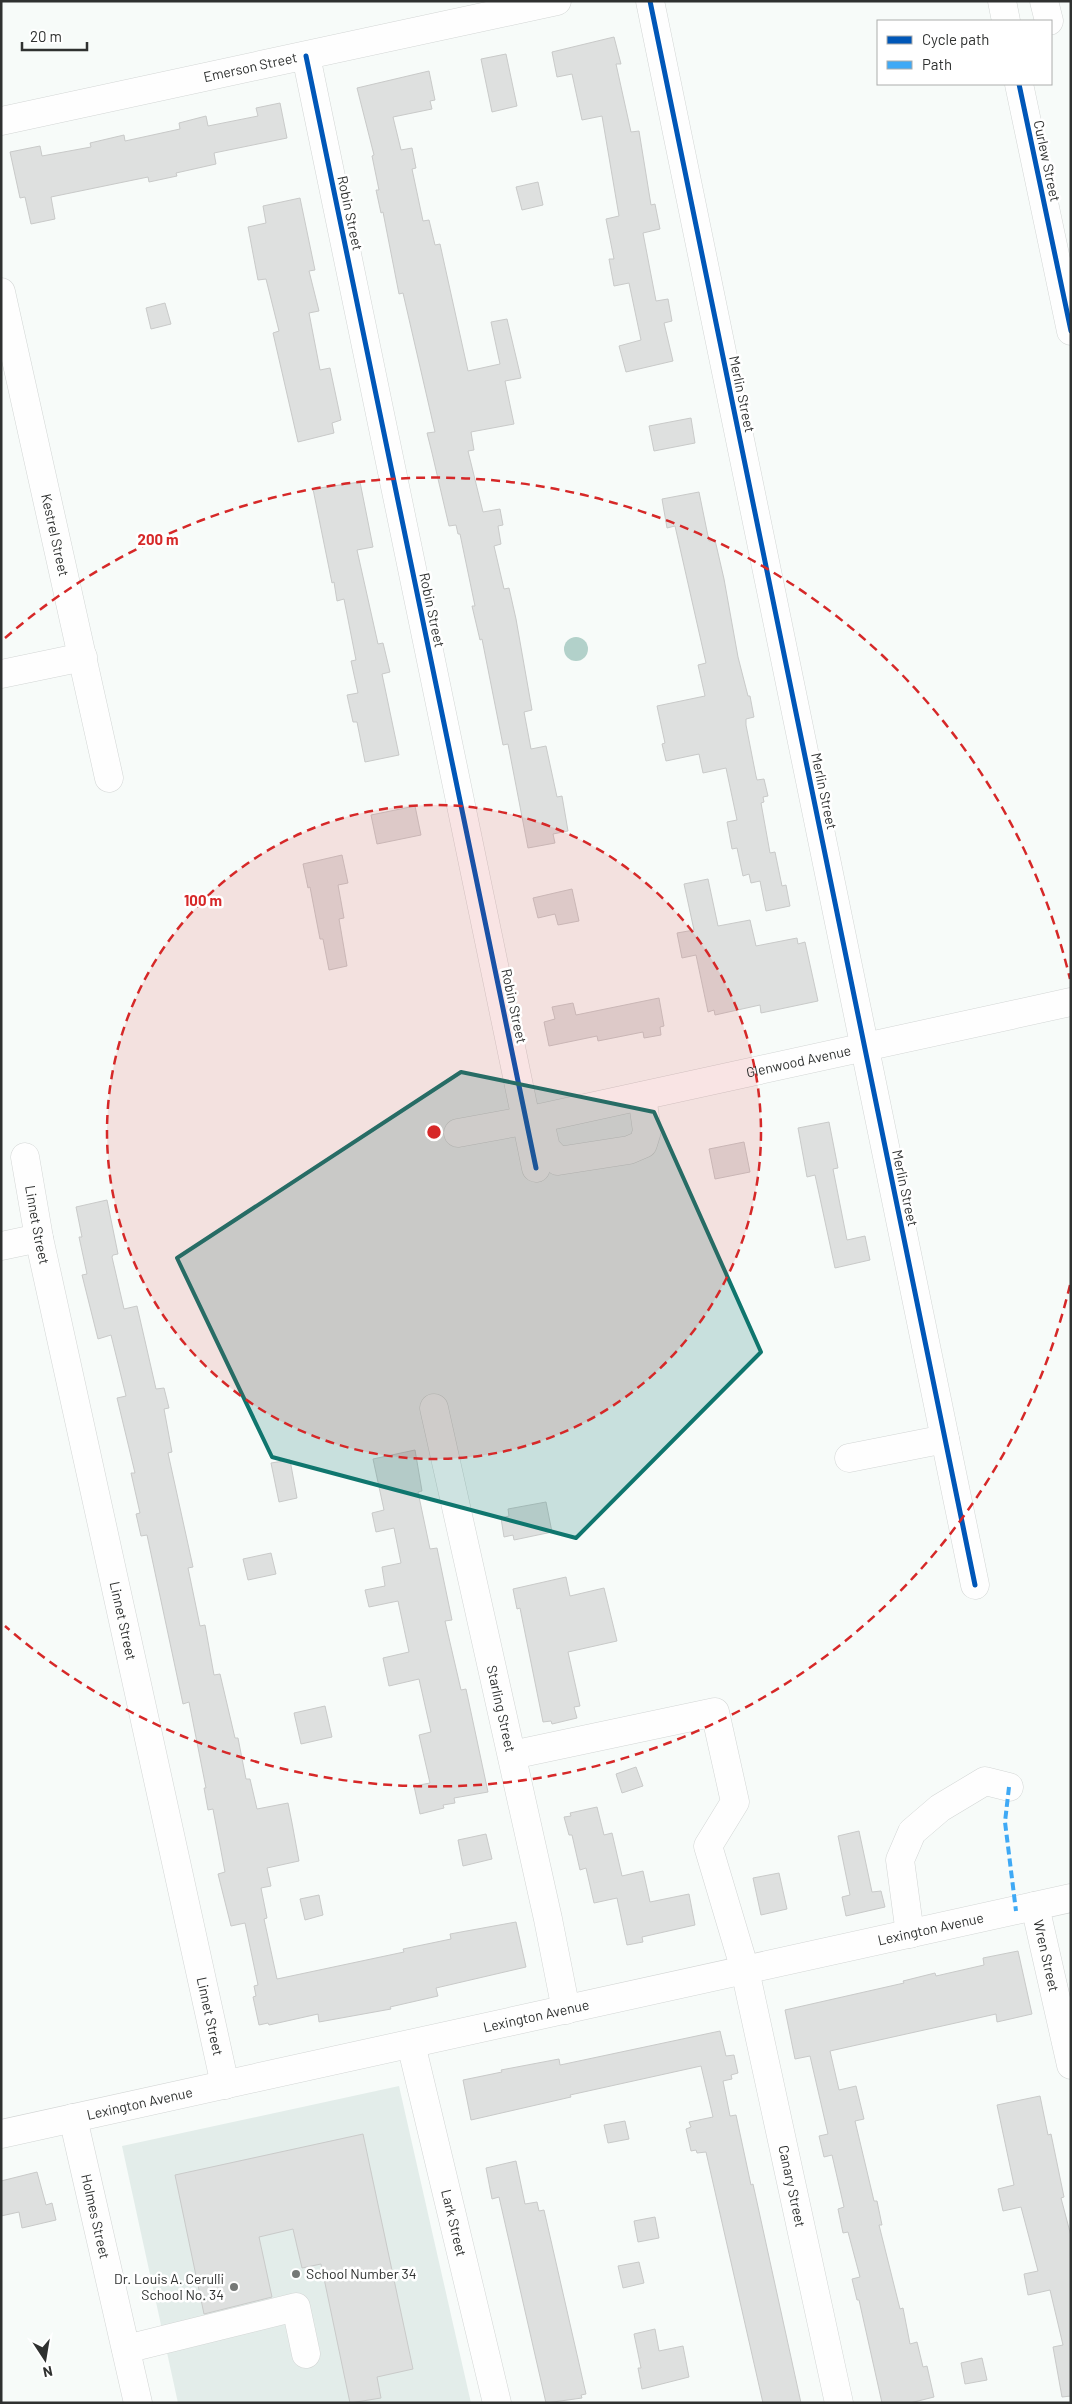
<svg xmlns="http://www.w3.org/2000/svg" width="1072" height="2404" font-family="Barlow,sans-serif">
	<rect width="100%" height="100%" fill="#f7fbf9"/>
	<polygon fill="#e3edea" points="399,2086 471,2403 178,2403 122,2146"/>
	<circle fill="#b2d1ca" cx="576" cy="649" r="12"/>
	<g fill="#dee0df" stroke="#c9cac9">
		<polygon points="614,37 621,64 616,64 631,132 639,131 651,205 655,204 660,229 643,233 656,301 668,299 672,321 664,323 673,361 626,372 619,346 641,340 629,283 614,286 609,259 614,259 606,219 619,216 602,116 582,120 572,74 557,77 552,52"/>
		<polygon points="506,54 517,106 492,112 481,59"/>
		<polygon points="429,71 435,100 430,101 432,109 393,117 401,150 412,148 416,168 412,169 423,221 429,220 435,245 440,244 468,371 500,364 491,322 507,319 521,378 505,381 514,424 471,432 474,450 468,451 483,512 500,509 503,525 498,526 501,544 494,546 504,589 509,588 516,619 532,710 524,712 531,749 546,746 557,797 562,796 568,831 553,834 555,843 528,848 508,744 503,745 482,639 480,640 472,606 475,606 460,534 458,534 456,525 449,526 432,453 427,433 435,432 403,293 399,294 383,212 381,213 376,190 379,190 372,156 374,155 357,88"/>
		<polygon points="280,103 287,138 214,153 216,164 176,173 177,176 149,182 148,177 51,197 55,219 31,224 25,197 20,198 10,152 40,146 42,156 91,147 90,143 124,135 125,141 180,129 179,123 206,116 208,126 258,116 256,108"/>
		<polygon points="538,182 543,205 522,210 516,187"/>
		<polygon points="300,198 315,270 309,271 319,311 309,313 320,370 330,368 341,420 332,423 334,433 298,442 273,333 279,331 266,279 258,280 248,227 266,223 263,206"/>
		<polygon points="165,303 171,324 151,329 146,308"/>
		<polygon points="691,418 695,443 654,451 649,426"/>
		<polygon points="360,482 373,547 357,550 378,644 383,643 390,672 382,674 399,755 365,762 357,722 353,722 347,695 358,693 351,661 356,660 344,599 337,601 334,582 332,583 313,489"/>
		<polygon points="699,492 709,541 715,540 724,579 738,657 748,696 750,696 754,717 746,719 746,725 756,776 757,780 764,779 768,796 763,797 764,802 761,803 770,853 775,852 782,886 786,885 790,906 766,911 760,881 751,883 749,874 743,876 737,848 732,849 727,822 737,820 726,768 703,773 699,754 666,761 662,744 665,743 657,706 705,696 698,665 706,663 675,526 667,528 662,499"/>
		<polygon points="415,806 421,835 377,844 371,815"/>
		<polygon points="342,855 348,883 338,885 344,918 339,919 347,966 329,970 323,939 320,939 310,887 308,888 303,864"/>
		<polygon points="708,879 718,926 750,920 756,946 797,938 798,944 805,942 818,1001 761,1013 760,1005 715,1015 714,1010 708,1012 696,955 682,958 677,933 694,930 684,884"/>
		<polygon points="572,889 579,921 558,925 555,914 538,918 533,898"/>
		<polygon points="659,998 664,1026 660,1027 661,1035 644,1038 643,1032 598,1041 597,1036 549,1046 544,1022 555,1019 552,1007 573,1003 576,1015"/>
		<polygon points="829,1122 838,1168 833,1169 847,1240 865,1236 870,1260 835,1268 815,1175 807,1177 798,1128"/>
		<polygon points="744,1142 750,1172 715,1179 709,1149"/>
		<polygon points="107,1200 118,1254 113,1255 112,1257 124,1309 137,1306 156,1389 164,1388 169,1408 164,1409 172,1452 168,1453 193,1567 188,1568 200,1626 205,1625 214,1675 220,1674 235,1738 238,1738 246,1779 250,1779 257,1809 288,1803 292,1823 299,1861 267,1868 271,1886 261,1888 267,1918 264,1919 277,1979 404,1952 403,1949 451,1939 450,1934 516,1922 526,1967 436,1988 438,1996 390,2007 391,2009 319,2022 318,2014 269,2025 268,2023 259,2025 253,1997 256,1996 254,1986 258,1985 245,1923 231,1926 218,1874 225,1872 213,1809 208,1810 204,1788 206,1788 189,1702 183,1704 147,1535 141,1536 136,1514 140,1513 131,1473 135,1473 117,1398 126,1396 111,1335 98,1339 82,1275 87,1274 79,1237 82,1237 76,1207"/>
		<polygon points="415,1450 422,1491 418,1492 430,1549 437,1548 452,1620 445,1621 461,1690 466,1689 488,1792 454,1798 455,1803 443,1805 444,1808 420,1814 414,1786 430,1783 419,1735 431,1732 419,1679 389,1686 383,1658 409,1652 398,1601 369,1607 365,1590 385,1586 382,1567 401,1563 394,1528 376,1532 372,1513 384,1510 373,1459"/>
		<polygon points="290,1460 297,1498 279,1502 271,1463"/>
		<polygon points="546,1502 552,1532 514,1540 513,1535 504,1537 501,1518 509,1516 508,1509"/>
		<polygon points="271,1553 276,1574 248,1580 243,1559"/>
		<polygon points="566,1577 570,1596 604,1588 617,1641 568,1652 580,1706 574,1707 577,1718 552,1724 551,1721 543,1722 520,1608 517,1609 513,1589"/>
		<polygon points="325,1706 332,1737 301,1744 294,1713"/>
		<polygon points="636,1767 643,1786 622,1793 616,1774"/>
		<polygon points="597,1807 604,1835 612,1833 622,1876 643,1871 650,1902 689,1894 695,1925 642,1937 643,1942 627,1945 617,1898 594,1903 586,1868 580,1870 572,1835 569,1835 564,1817 571,1816 570,1813"/>
		<polygon points="859,1831 872,1892 881,1891 885,1907 846,1916 842,1897 850,1895 838,1836"/>
		<polygon points="486,1834 492,1859 463,1866 458,1840"/>
		<polygon points="779,1873 787,1909 761,1915 753,1878"/>
		<polygon points="319,1895 323,1915 305,1920 300,1899"/>
		<polygon points="1018,1951 1032,2014 997,2022 996,2014 830,2051 839,2090 856,2086 864,2119 855,2121 874,2201 877,2201 882,2225 879,2225 900,2309 903,2308 910,2344 917,2342 923,2367 927,2366 934,2397 910,2403 882,2403 859,2300 857,2300 852,2279 860,2277 848,2232 843,2233 838,2209 844,2207 832,2155 824,2157 819,2136 828,2134 810,2056 795,2059 785,2010 904,1983 903,1981 935,1973 936,1976 984,1965 983,1958"/>
		<polygon points="720,2031 726,2056 734,2055 738,2073 731,2075 732,2079 723,2081 730,2116 736,2115 751,2185 753,2184 801,2403 763,2403 706,2152 697,2153 696,2150 691,2151 686,2129 691,2127 689,2122 713,2117 701,2066 570,2095 571,2097 471,2120 463,2080 502,2072 501,2070 559,2059 560,2065"/>
		<polygon points="1040,2096 1048,2135 1051,2134 1064,2197 1061,2198 1071,2236 1071,2396 1062,2397 1053,2347 1063,2345 1050,2290 1028,2295 1024,2274 1038,2271 1021,2207 1003,2211 998,2189 1014,2185 997,2105"/>
		<polygon points="625,2121 629,2139 608,2143 604,2125"/>
		<polygon points="363,2134 413,2369 377,2377 381,2398 350,2403 321,2264 302,2268 293,2229 259,2237 272,2297 204,2314 175,2175"/>
		<polygon points="516,2161 525,2204 537,2202 539,2211 544,2210 586,2394 581,2395 582,2398 546,2403 499,2197 492,2199 486,2168"/>
		<polygon points="37,2172 46,2205 52,2203 56,2220 22,2228 19,2212 1,2216 1,2181"/>
		<polygon points="655,2217 659,2238 638,2242 634,2221"/>
		<polygon points="639,2262 644,2283 623,2288 618,2266"/>
		<polygon points="655,2329 659,2351 683,2346 689,2377 642,2389 638,2368 641,2368 634,2334"/>
		<polygon points="982,2358 987,2380 965,2384 961,2363"/>
	</g>
	<g fill="none" stroke-linecap="round" stroke-linejoin="round">
		<defs>
			<g id="minor">
				<polyline points="650,1 975,1585"/>
				<polyline points="1002,1 1006,21"/>
				<polyline points="1044,1 1049,21"/>
				<polyline points="306,56 536,1168"/>
				<polyline points="1019,84 1071,331"/>
				<path id="s1" d="M1,121L557,1"/>
				<path id="s2" d="M1,292L109,778"/>
				<polyline points="1,674 83,657"/>
				<polyline points="540,1122 546,1148 558,1161 629,1150 643,1144 647,1131 642,1096"/>
				<path id="s3" d="M458,1133L540,1118L1071,1002"/>
				<path id="s4" d="M25,1157L39,1238L225,2085"/>
				<polyline points="1,1246 39,1238"/>
				<path id="s5" d="M434,1408L548,1919L566,2010"/>
				<polyline points="849,1458 945,1439"/>
				<path id="s6" d="M512,1755L715,1712L735,1802L708,1846L745,1970L839,2403"/>
				<path id="s7" d="M1035,1906L1071,2065"/>
				<polyline points="910,1934 900,1860 912,1832 940,1808 985,1781 1009,1787"/>
				<path id="s8" d="M411,2044L497,2403"/>
				<path id="s9" d="M73,2118L138,2403"/>
				<polyline points="126,2349 296,2307 306,2354"/>
			</g>
			<g id="major">
				<path id="s10" d="M1,2134L1071,1898"/>
			</g>
		</defs>
		<use href="#minor" stroke="#d3d6d5" stroke-width="29"/>
		<use href="#major" stroke="#d3d6d5" stroke-width="29"/>
		<use href="#minor" stroke="#fefefe" stroke-width="28"/>
		<use href="#major" stroke="#fefefe" stroke-width="28"/>
		<polyline stroke="#3fa9f5" stroke-width="4" stroke-dasharray="8 4" stroke-linecap="butt" points="1009,1787 1005,1822 1016,1911"/>
		<defs>
			<g id="cycleway">
				<polyline points="650,1 975,1585"/>
				<polyline points="306,56 536,1168"/>
				<polyline points="1019,84 1071,331"/>
			</g>
		</defs>
		<use href="#cycleway" stroke="#fff" stroke-width="8"/>
		<use href="#cycleway" stroke="#0057b8" stroke-width="5"/>
	</g>
	<path fill="#0f766e" fill-opacity="0.2" stroke="#0f766e" stroke-width="4" stroke-linejoin="round" d="M461,1072L654,1112L761,1352L576,1538L272,1457L177,1258Z"/>
	<circle cx="434" cy="1132" r="327" fill="#d62828" fill-opacity=".12"/>
	<g fill="none" stroke="#d62828" stroke-width="2.5" stroke-dasharray="9 6">
		<circle cx="434" cy="1132" r="327"/>
		<path d="M1070 1285A654 654 0 0 1 5 1626M5 638A654 654 0 0 1 1070 979"/>
	</g>
	<g fill="#757876" stroke="#fff" stroke-width="2">
		<circle cx="296" cy="2274" r="5"/>
		<circle cx="234" cy="2287" r="5"/>
	</g>
	<g text-anchor="middle" stroke-width="5" stroke-linejoin="round" paint-order="stroke">
		<g font-size="14" fill="#2f3130" stroke="#fff">
			<text dy="5" stroke="none"><textPath href="#s1" startOffset="255">Emerson Street</textPath></text>
			<text transform="translate(1047 161) rotate(78)" y="5">Curlew Street</text>
			<text transform="translate(350 213) rotate(78)" y="5">Robin Street</text>
			<text transform="translate(742 394) rotate(78)" y="5">Merlin Street</text>
			<text dy="5" stroke="none"><textPath href="#s2" startOffset="249">Kestrel Street</textPath></text>
			<text transform="translate(432 610) rotate(78)" y="5">Robin Street</text>
			<text transform="translate(824 791) rotate(78)" y="5">Merlin Street</text>
			<text transform="translate(514 1006) rotate(78)" y="5">Robin Street</text>
			<text dy="5" stroke="none"><textPath href="#s3" startOffset="348">Glenwood Avenue</textPath></text>
			<text transform="translate(905 1188) rotate(78)" y="5">Merlin Street</text>
			<text dy="5" stroke="none"><textPath href="#s4" startOffset="69">Linnet Street</textPath></text>
			<text dy="5" stroke="none"><textPath href="#s4" startOffset="474">Linnet Street</textPath></text>
			<text dy="5" stroke="none"><textPath href="#s5" startOffset="308">Starling Street</textPath></text>
			<text dy="5" stroke="none"><textPath href="#s10" startOffset="952">Lexington Avenue</textPath></text>
			<text dy="5" stroke="none"><textPath href="#s7" startOffset="51">Wren Street</textPath></text>
			<text dy="5" stroke="none"><textPath href="#s10" startOffset="548">Lexington Avenue</textPath></text>
			<text dy="5" stroke="none"><textPath href="#s4" startOffset="879">Linnet Street</textPath></text>
			<text dy="5" stroke="none"><textPath href="#s10" startOffset="142">Lexington Avenue</textPath></text>
			<text dy="5" stroke="none"><textPath href="#s6" startOffset="702">Canary Street</textPath></text>
			<text dy="5" stroke="none"><textPath href="#s9" startOffset="101">Holmes Street</textPath></text>
			<text dy="5" stroke="none"><textPath href="#s8" startOffset="184">Lark Street</textPath></text>
		</g>
		<g font-size="14" fill="#2f3130" stroke="#fff" text-anchor="start">
			<text x="306" y="2279">School Number 34</text>
			<text x="224" y="2284" text-anchor="end">Dr. Louis A. Cerulli<tspan x="224" dy="16">School No. 34</tspan></text>
		</g>
	</g>
	<circle cx="434" cy="1132" r="8" fill="#d62828" stroke="#fff" stroke-width="2.5"/>
	<g font-size="15" text-anchor="middle" font-weight="bold" fill="#d62828" stroke="#fff" stroke-width="5" stroke-linejoin="round" paint-order="stroke">
		<text x="158" y="545">200 m</text>
		<text x="203" y="906">100 m</text>
	</g>
	<rect width="1072" height="2404" fill="none" stroke="#2f3130" stroke-width="5"/>
	<rect x="877" y="20" width="175" height="65" fill="#ffffff" stroke="#acadac"/>
	<rect x="887" y="36" width="25" height="8" fill="#0057b8" stroke="#acadac"/>
	<text x="922" y="45" font-size="15" fill="#2f3130">Cycle path</text>
	<rect x="887" y="61" width="25" height="8" fill="#3fa9f5" stroke="#acadac"/>
	<text x="922" y="70" font-size="15" fill="#2f3130">Path</text>
	<g transform="translate(45 2359) rotate(168)" stroke="#ffffff" stroke-width="4" paint-order="stroke">
	<path d="M0-4L9 19L0 12L-9 19Z" fill="#2f3130"/>
	<text y="-8" font-size="14" font-weight="bold" text-anchor="middle" fill="#2f3130">N</text>
	</g>
	<path d="M22 42v8h65v-8" fill="none" stroke="#2f3130" stroke-width="2.5"/>
	<text x="30" y="42" font-size="15" fill="#2f3130" stroke="#ffffff" stroke-width="4" paint-order="stroke">20 m</text>
</svg>
